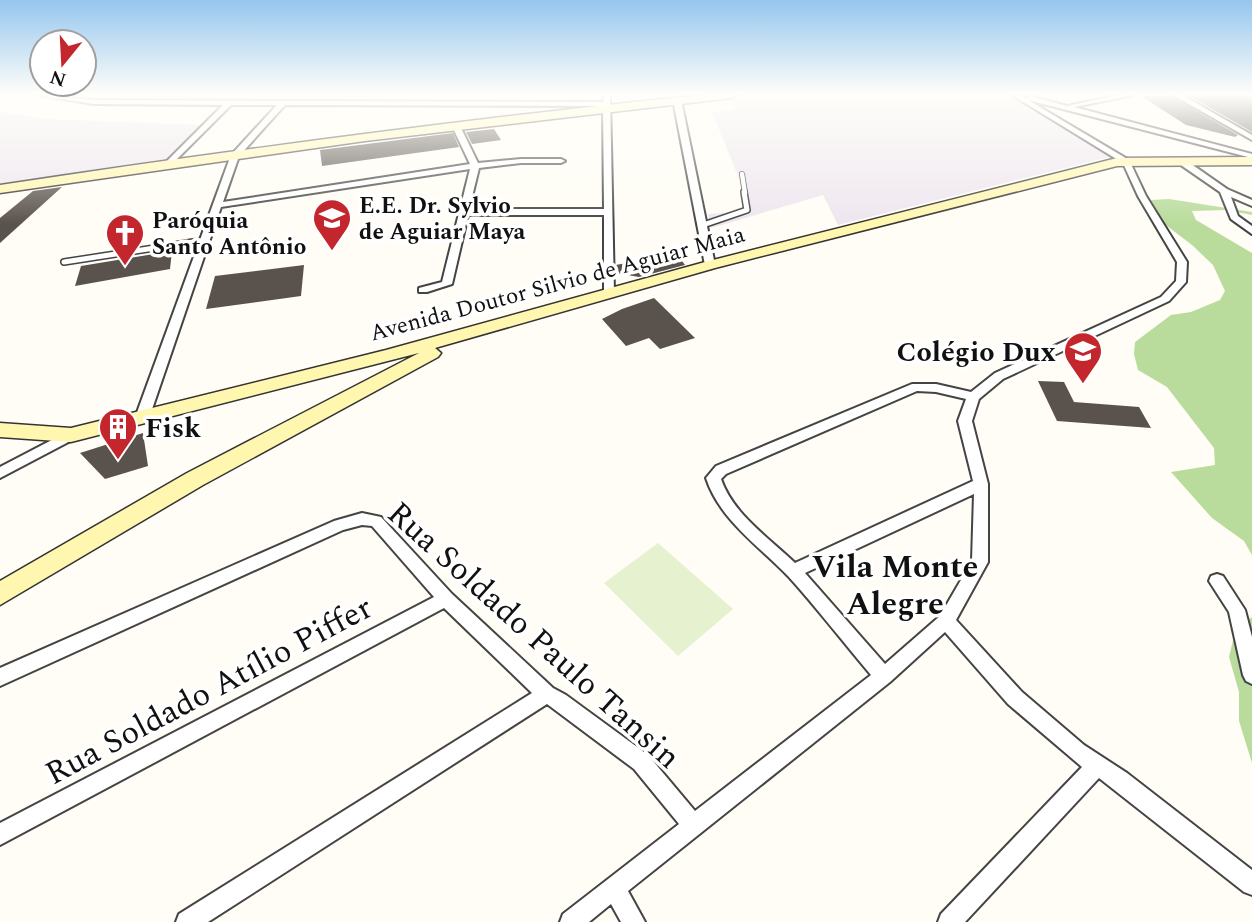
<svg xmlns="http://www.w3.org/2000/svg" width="1252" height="922" font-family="Spectral,serif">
	<rect width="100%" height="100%" fill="#fffdf5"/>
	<g fill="#eee6ef">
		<polygon points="778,95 1008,95 1113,156 838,225 823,195 711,228 708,214 741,212 746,206 738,176 712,112 735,109 732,100"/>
		<polygon points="0,112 44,119 203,125 169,160 0,184"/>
	</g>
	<g fill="#b9dc9c">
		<polygon points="1169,199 1252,212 1252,215 1226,210 1192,211 1196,220 1252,253 1252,555 1244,541 1212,518 1171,472 1215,465 1214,448 1167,387 1138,370 1134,354 1135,342 1171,315 1191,312 1220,300 1225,291 1213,265 1192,245 1154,216 1151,200"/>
		<polygon points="1252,617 1252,763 1239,721 1239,692 1229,657 1235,632"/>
	</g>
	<polygon fill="#e6f2cf" points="658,543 733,609 678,656 604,583"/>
	<g fill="#5a524d">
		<polygon points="1188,95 1252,95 1252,132"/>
		<polygon points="1141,96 1171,96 1238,135 1235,137 1186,125"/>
		<polygon points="494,129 501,140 472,144 466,132"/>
		<polygon points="453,133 459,147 322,166 320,150"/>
		<polygon points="62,187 0,243 0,218 33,191"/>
		<polygon points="674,250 685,265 639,277 616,273 616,265 657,257"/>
		<polygon points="172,251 170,269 75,286 81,266"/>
		<polygon points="304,265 301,296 206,309 215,276"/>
		<polygon points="654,298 695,338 660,349 649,338 626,346 602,319 622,309"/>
		<polygon points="1038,381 1064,382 1074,402 1139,407 1151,428 1057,421"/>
		<polygon points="143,433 148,466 105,479 80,453"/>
	</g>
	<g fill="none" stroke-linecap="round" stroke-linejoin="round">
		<defs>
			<g id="service-far1">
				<polyline points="51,96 54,95"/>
				<polyline points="742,174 745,193"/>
			</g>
			<g id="service">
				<polyline points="703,225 747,210 744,192"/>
				<polyline points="64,262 206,240"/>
			</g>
			<g id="minor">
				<path d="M38,95L94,100L603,102L604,95H610L614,293L609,296L604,293V215H468L452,284L427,292H419V288L442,282L470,169L221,207L149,418L142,423L137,421L135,418L231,155L277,105H231L168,168L164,165L165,163L223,105L94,104ZM285,105L603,106L604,209H469L479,168L521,163H561L565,161L561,159H521L478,163L460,126L456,124L452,126L470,164L223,202L239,156Z"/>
				<path d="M1012,95H1020L1026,99L1029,96L1067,106L1119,95H1134L1074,107L1252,154V158L1028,100L1129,160L1146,196L1187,262L1186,282L1169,301L1003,379L979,399L972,421L988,484V562L956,620L1022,692L1084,745L1127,773L1252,870V895L1244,892L1099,778L965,922H938L941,914L1082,767L1008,704L945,632L890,682L628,891L645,922H621L611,904L589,922H560L563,914L679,824L634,769L547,704L208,922H176L179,914L532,693L444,608L0,845V823L434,597L372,526L362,525L343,530L0,686V668L334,521L362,513L381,517L452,594L553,688L566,695L648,755L695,811L871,675C843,642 817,608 788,576C758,545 720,520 706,478L716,466L912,384H936L971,392L995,373L1161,297L1176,281L1177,262L1138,196L1123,163ZM917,391L936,392L966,399L958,421L973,481L795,563C769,538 733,514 721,479L726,474ZM974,494L972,561L940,616L885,664L805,573Z"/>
				<polygon points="1173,95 1182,95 1252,135 1252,140"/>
				<polygon points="677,98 681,100 715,265 710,268 705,265 673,100"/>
				<polygon points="1178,159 1184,159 1227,189 1252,200 1252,206 1231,197 1238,216 1252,226 1252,234 1231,219 1220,192 1178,163"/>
				<polygon points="71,430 78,435 76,438 0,478 0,467"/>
				<polygon points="1217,574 1223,576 1245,610 1252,637 1252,684 1246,681 1243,675 1229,612 1209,581 1211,576"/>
			</g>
			<g id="secondary">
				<path d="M701,95H737L732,98L365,141L0,193V185C233,150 467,119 701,95Z"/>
				<polygon points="1252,157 1252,165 1117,166 715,268 435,348 441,353 438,357 203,485 0,605 0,581 187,473 419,353 71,442 0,437 0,423 71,428 386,350 705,262 1117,158"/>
			</g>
		</defs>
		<use href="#service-far1" stroke="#444" stroke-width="6"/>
		<use href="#service" stroke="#444" stroke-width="8"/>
		<use href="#minor" stroke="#444" stroke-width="4"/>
		<use href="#secondary" stroke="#333" stroke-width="3"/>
		<use href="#service-far1" stroke="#fff" stroke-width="4.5"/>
		<use href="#service" stroke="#fff" stroke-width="5"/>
		<use href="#minor" fill="#fff" fill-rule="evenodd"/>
		<use href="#secondary" fill="#fff6b0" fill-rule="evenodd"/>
	</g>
	<linearGradient id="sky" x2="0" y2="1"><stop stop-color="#95c6ee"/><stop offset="0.42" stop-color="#fffefa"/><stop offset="1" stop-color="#fffefa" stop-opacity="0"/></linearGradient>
	<rect width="1252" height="224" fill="url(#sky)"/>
	<defs>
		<symbol id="school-pin" viewBox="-11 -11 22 30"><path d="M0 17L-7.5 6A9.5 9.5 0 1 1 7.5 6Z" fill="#c4262e" stroke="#fff"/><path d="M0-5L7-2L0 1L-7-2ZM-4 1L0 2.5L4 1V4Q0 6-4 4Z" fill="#fff"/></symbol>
		<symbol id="church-pin" viewBox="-11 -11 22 30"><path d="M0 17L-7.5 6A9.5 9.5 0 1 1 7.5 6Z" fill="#c4262e" stroke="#fff"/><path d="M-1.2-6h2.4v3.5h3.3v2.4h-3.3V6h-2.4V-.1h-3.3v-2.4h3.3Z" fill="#fff"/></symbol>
		<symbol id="building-pin" viewBox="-11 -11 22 30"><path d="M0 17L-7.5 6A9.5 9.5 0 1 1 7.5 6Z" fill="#c4262e" stroke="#fff"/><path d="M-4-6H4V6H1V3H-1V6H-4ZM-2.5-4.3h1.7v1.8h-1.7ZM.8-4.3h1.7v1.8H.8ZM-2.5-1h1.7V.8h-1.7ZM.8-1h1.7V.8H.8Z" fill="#fff"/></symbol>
	</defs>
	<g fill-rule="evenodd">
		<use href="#school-pin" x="310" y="196" width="44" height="60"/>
		<use href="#church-pin" x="103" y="211" width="44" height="60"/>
		<use href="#school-pin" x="1061" y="329" width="44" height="60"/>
		<use href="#building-pin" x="96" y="405" width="44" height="60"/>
	</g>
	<g text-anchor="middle" stroke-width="7" stroke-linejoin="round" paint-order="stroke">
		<g font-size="23" font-weight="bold" fill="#111" stroke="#fff" text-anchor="start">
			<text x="359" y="213">E.E. Dr. Sylvio<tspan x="359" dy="26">de Aguiar Maya</tspan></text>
			<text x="152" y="228">Paróquia<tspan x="152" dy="26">Santo Antônio</tspan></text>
		</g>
		<g font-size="23" fill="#111" stroke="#fff">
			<text transform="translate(557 283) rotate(-15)" y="8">Avenida Doutor Silvio de Aguiar Maia</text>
		</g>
		<g font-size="28" font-weight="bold" fill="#111" stroke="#fff" text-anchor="end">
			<text x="1056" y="361">Colégio Dux</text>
			<text x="145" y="437" text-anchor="start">Fisk</text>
		</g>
		<g font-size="32" font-weight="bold" fill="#111" stroke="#fff">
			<text x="895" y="577">Vila Monte<tspan x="895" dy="37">Alegre</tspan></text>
		</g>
		<g font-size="33" fill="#111" stroke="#fff">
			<text transform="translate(535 634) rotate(42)" y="12">Rua Soldado Paulo Tansin</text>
			<text transform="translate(208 689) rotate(-28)" y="12">Rua Soldado Atílio Piffer</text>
		</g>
	</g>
	<g transform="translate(63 63) rotate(198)"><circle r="33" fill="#ffffff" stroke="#a0a0a0" stroke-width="2"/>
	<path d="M0-5L12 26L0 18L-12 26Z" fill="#c4262e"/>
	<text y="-10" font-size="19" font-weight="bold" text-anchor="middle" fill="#111111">N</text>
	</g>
</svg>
